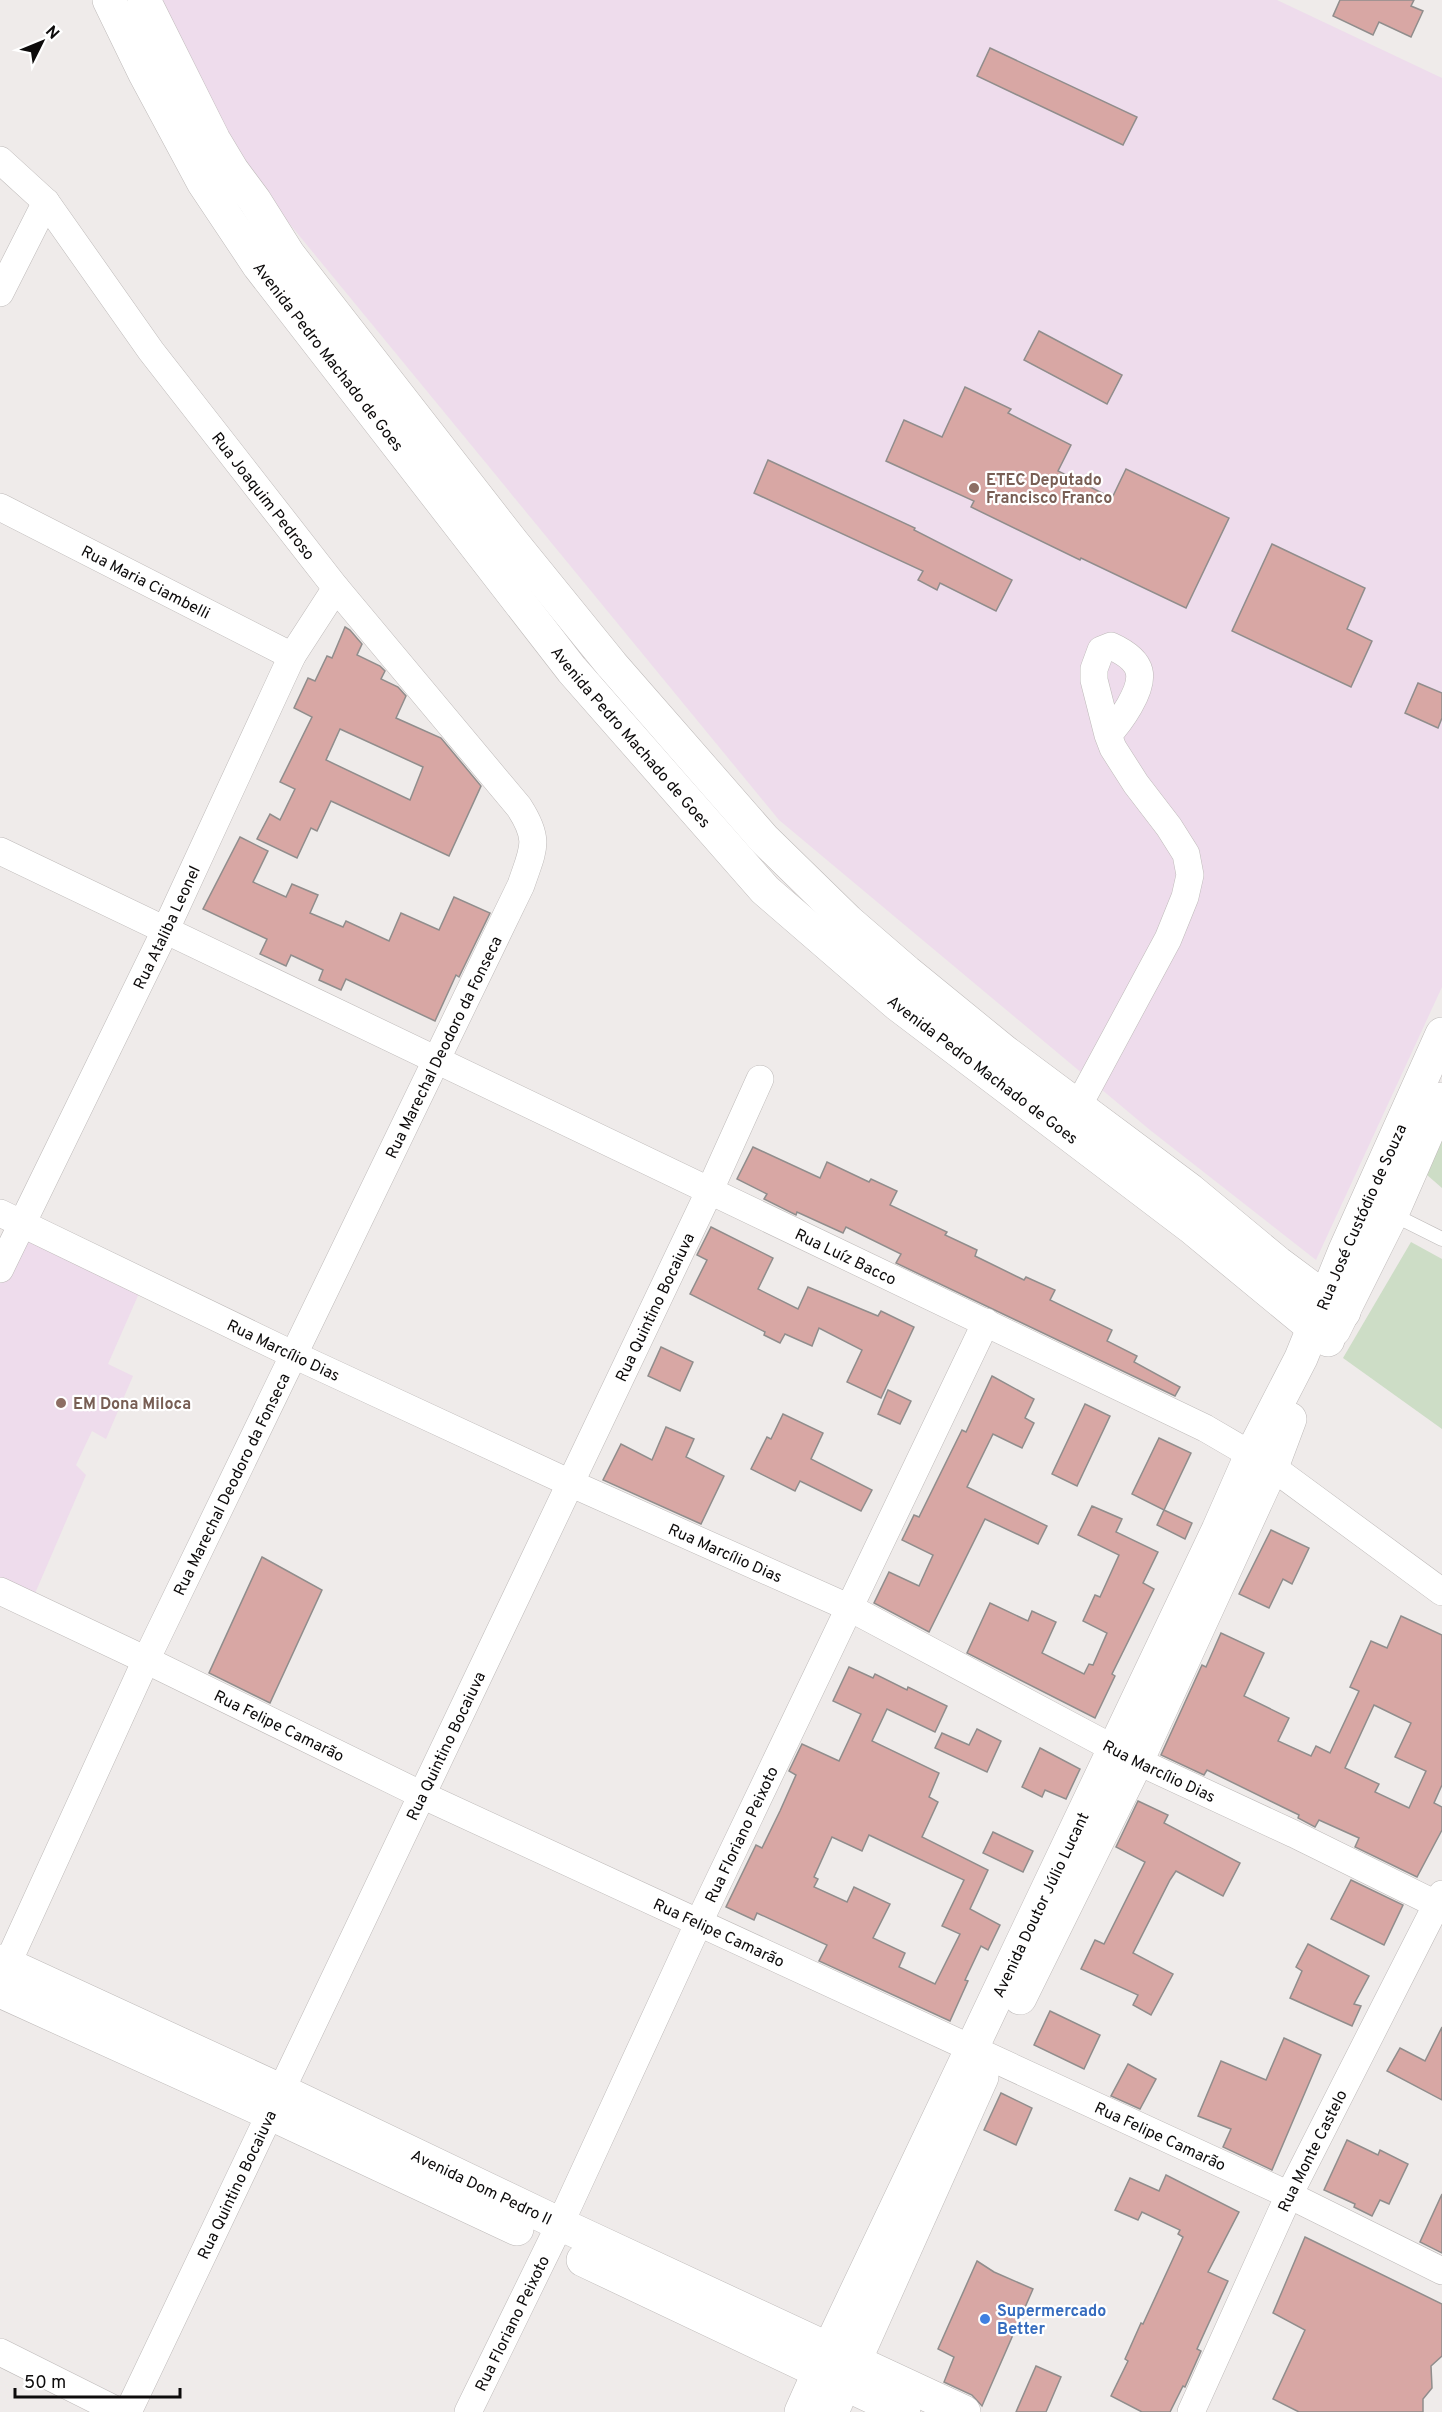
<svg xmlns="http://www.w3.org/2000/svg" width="1442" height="2412" font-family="Overpass,sans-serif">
	<rect width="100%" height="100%" fill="#efebea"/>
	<g fill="#eedcec">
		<polygon points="161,0 1277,0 1442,78 1442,987 1316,1260 1150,1130 779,820 233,155"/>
		<polygon points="22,1222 144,1282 108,1364 133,1376 106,1439 92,1431 76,1465 86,1475 30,1605 0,1590 0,1271"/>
	</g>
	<g fill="#cdddc6">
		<polygon points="1442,1124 1442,1188 1419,1168"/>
		<polygon points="1411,1242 1442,1259 1442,1429 1343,1358"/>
	</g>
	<g fill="#d8a7a4" stroke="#908d8c" stroke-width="1.5" fill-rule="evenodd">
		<polygon points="1340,0 1414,0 1411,6 1423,11 1411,37 1379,22 1373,35 1333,16"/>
		<polygon points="990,48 1137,117 1123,145 977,76"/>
		<polygon points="1039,331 1122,375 1107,404 1024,360"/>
		<polygon points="965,387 1011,409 1008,413 1071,445 1058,471 1112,498 1126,469 1229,518 1186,608 1081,558 1080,560 971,507 974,501 886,461 904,420 942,437"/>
		<polygon points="768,460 915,528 914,530 1012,580 996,611 940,583 937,590 918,580 923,571 754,493"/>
		<polygon points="1272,544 1365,588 1347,629 1372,641 1351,687 1232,631"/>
		<path d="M345,627L350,630L362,644L357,655L380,666L385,671L381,679L398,687L406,696L396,718L441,738L481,786L449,856L331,801L317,831L311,828L297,858L257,839L270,814L280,820L295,789L280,782L312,717L294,708L308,678L315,681L327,656L332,658ZM340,729L423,767L410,800L326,760Z"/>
		<polygon points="1418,683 1442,693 1442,718 1438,728 1405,713"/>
		<polygon points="240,837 268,851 253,882 286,897 292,884 318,895 310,913 343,927 346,921 389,941 401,913 439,930 454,897 490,913 459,977 456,975 435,1021 346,979 341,990 319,980 323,970 291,955 286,966 260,954 267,939 203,909"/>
		<polygon points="753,1147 820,1178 827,1162 869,1182 871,1179 897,1191 890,1205 947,1232 945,1235 977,1250 975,1256 1024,1280 1026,1277 1055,1290 1050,1300 1112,1330 1107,1341 1137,1356 1134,1362 1180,1387 1175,1396 896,1263 901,1254 846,1227 843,1233 797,1212 796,1215 764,1199 767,1194 737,1179"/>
		<polygon points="711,1227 773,1258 758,1289 798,1309 808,1287 878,1316 881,1311 914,1327 881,1398 847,1382 862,1350 819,1328 812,1346 785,1334 780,1343 764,1335 765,1332 690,1294 707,1260 697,1255"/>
		<polygon points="661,1347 693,1362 680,1391 648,1376"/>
		<polygon points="992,1376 1034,1399 1025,1418 1034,1423 1022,1448 993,1434 967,1487 1047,1526 1038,1544 985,1519 929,1632 874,1603 889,1572 919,1586 933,1555 902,1540 914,1515 919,1517 962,1430 966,1432"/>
		<polygon points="888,1390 911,1401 900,1424 878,1414"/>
		<polygon points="1085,1404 1110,1416 1077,1486 1052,1474"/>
		<polygon points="783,1414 823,1433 811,1459 872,1490 861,1511 800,1481 795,1491 751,1469 767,1437 771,1439"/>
		<polygon points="666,1427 694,1439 686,1457 724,1476 701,1524 603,1480 621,1444 652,1460"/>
		<polygon points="1159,1438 1191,1453 1164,1510 1132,1494"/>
		<polygon points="1092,1506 1122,1519 1116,1532 1158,1552 1143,1583 1154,1589 1112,1674 1115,1676 1095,1718 967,1653 990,1603 1028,1621 1032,1611 1056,1622 1042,1653 1084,1674 1089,1664 1093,1665 1107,1633 1083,1621 1095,1595 1100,1597 1119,1555 1078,1535"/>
		<polygon points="1164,1510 1192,1523 1185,1539 1157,1525"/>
		<polygon points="1271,1530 1309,1548 1292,1584 1283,1579 1269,1608 1239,1594"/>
		<polygon points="262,1557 322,1590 270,1703 209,1673"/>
		<path d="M1401,1616L1442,1635V1785L1434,1803L1442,1807V1830L1417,1877L1355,1847L1359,1838L1319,1820L1315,1827L1298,1818L1299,1815L1207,1770L1204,1775L1161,1755L1202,1665L1206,1667L1221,1633L1264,1653L1244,1696L1289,1718L1278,1741L1311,1756L1316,1746L1330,1753L1359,1691L1350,1687L1371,1641L1387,1648ZM1374,1705L1411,1723L1395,1757L1426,1771L1409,1808L1375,1792L1379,1784L1345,1768Z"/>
		<path d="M849,1667L873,1678L875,1674L907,1690L908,1687L947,1706L935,1732L887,1709L872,1741L939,1773L929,1797L938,1802L922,1837L988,1870L970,1909L1000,1925L988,1950L981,1946L965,1980L968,1981L950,2021L819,1961L827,1945L757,1913L754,1920L726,1907L756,1845L762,1848L780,1811L796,1775L789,1771L802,1744L839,1761L861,1714L833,1701ZM869,1835L964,1880L942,1926L960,1934L935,1984L899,1967L905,1953L873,1938L890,1904L854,1887L847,1902L814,1887L818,1879L814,1877L832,1837L862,1851Z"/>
		<polygon points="977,1729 1001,1741 987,1772 935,1748 942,1733 969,1745"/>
		<polygon points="1040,1748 1080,1769 1066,1799 1045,1790 1042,1797 1022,1787"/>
		<polygon points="1138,1801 1168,1815 1164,1823 1240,1863 1223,1896 1176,1871 1170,1880 1133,1953 1173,1974 1151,2015 1133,2005 1138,1995 1081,1969 1095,1940 1104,1944 1145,1862 1116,1847"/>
		<polygon points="993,1832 1033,1851 1023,1872 983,1853"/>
		<polygon points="1351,1880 1403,1905 1384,1945 1331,1919"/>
		<polygon points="1308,1944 1369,1976 1354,2004 1361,2006 1352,2026 1290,1998 1302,1971 1296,1967"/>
		<polygon points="1050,2011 1100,2035 1084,2069 1034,2045"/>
		<polygon points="1442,2027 1442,2100 1387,2071 1400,2048 1425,2061"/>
		<polygon points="1284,2038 1321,2055 1272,2170 1223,2147 1231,2129 1198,2116 1221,2061 1266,2080"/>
		<polygon points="1128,2064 1156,2079 1140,2109 1111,2096"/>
		<polygon points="1001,2093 1032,2108 1016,2145 984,2130"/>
		<polygon points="1347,2140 1378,2155 1380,2150 1408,2164 1389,2204 1380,2200 1372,2216 1354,2207 1355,2204 1324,2190"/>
		<polygon points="1166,2175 1239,2212 1208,2272 1228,2281 1197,2349 1201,2351 1185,2387 1183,2386 1170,2412 1142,2412 1111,2396 1128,2361 1125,2359 1141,2323 1143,2324 1183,2237 1178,2234 1180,2230 1142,2212 1138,2220 1115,2210 1130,2178 1159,2191"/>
		<polygon points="1442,2194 1442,2253 1420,2242"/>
		<polygon points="1305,2237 1442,2304 1442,2356 1431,2366 1432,2388 1423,2399 1423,2412 1299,2412 1273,2399 1305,2330 1273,2313"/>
		<polygon points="977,2261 994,2272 1033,2289 982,2406 972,2395 944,2382 954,2357 938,2349"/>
		<polygon points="1036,2366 1061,2377 1046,2412 1016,2412"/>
	</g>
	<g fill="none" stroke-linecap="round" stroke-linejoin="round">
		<defs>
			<polyline id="service" points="1390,1213 1442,1239"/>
			<g id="minor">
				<path id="s1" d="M0,160L46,202L151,351L336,588L519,807C541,841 533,849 521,885L146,1660L0,1980"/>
				<polyline points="0,293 46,202"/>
				<path id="s2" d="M0,507L292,656"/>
				<path id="s3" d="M0,851L1205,1428L1272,1467L1442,1592"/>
				<path d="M1077,1108L1168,939L1185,897L1190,875L1186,854L1169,827L1136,784L1113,748L1108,735L1094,680V669L1101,650L1111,646C1122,651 1136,659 1139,671C1144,690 1119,723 1108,735"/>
				<path id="s4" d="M0,1213L294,1355L570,1483L850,1608L1137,1761L1294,1834L1442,1907"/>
				<path id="s5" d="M0,1269L165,931L292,656L336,588"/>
				<path id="s6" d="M0,1591L146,1660L422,1795L1289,2195L1442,2271"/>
				<polyline points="0,2352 120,2412"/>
				<path id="s7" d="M128,2412L709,1192L760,1079"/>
				<path id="s8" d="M468,2412L560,2224L699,1922L986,1322"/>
				<path id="s9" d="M1191,2412L1289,2195L1442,1894"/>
			</g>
			<g id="tertiary">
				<path id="s10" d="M109,0L145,74L203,182L259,266L572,670L765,890L897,1004L1191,1227L1328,1340"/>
				<polyline points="144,0 214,140 232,170 255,201 289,255 513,543 612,665 764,839 848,921 907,972 1005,1052 1190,1190 1278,1263 1344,1312"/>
				<polyline points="1334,1330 1392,1214 1442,1099"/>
				<path id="s11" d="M0,1961L282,2091L560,2224L964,2412"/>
				<polyline points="0,1991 271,2114 517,2229"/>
				<polyline points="1020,1998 1137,1761 1272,1467 1290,1419"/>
				<polyline points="583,2260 904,2412"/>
				<path id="s12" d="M801,2412L829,2349L1218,1530L1251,1455L1301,1358L1345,1250L1442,1034"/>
				<polyline points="832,2412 982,2077"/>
			</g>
		</defs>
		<use href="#service" stroke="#bebab9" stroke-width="15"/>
		<use href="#minor" stroke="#bebab9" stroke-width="28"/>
		<use href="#tertiary" stroke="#bebab9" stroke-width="34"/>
		<use href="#service" stroke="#fff" stroke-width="14"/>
		<use href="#minor" stroke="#fff" stroke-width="27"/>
		<use href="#tertiary" stroke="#fff" stroke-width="33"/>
	</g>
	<g fill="#8d6e63" stroke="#fff" stroke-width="2">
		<circle cx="974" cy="488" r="6"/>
		<circle cx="61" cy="1403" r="6"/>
	</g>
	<circle fill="#3f7fe0" stroke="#fff" stroke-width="2" cx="985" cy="2319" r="6"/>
	<g text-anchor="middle" stroke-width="4.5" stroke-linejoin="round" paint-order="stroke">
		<g font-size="16" fill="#0d0b0b" stroke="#fff">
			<text dy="6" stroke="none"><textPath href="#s10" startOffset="420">Avenida Pedro Machado de Goes</textPath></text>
			<text dy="6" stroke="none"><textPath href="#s1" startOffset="428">Rua Joaquim Pedroso</textPath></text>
			<text dy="6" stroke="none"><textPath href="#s2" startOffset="164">Rua Maria Ciambelli</textPath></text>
			<text dy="6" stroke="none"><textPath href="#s10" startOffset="906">Avenida Pedro Machado de Goes</textPath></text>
			<text dy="6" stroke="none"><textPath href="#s5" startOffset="380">Rua Ataliba Leonel</textPath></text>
			<text transform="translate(443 1047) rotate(-64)" y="6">Rua Marechal Deodoro da Fonseca</text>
			<text dy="6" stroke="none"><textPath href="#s10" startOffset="1392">Avenida Pedro Machado de Goes</textPath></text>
			<text dy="6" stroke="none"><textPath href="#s12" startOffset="1320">Rua José Custódio de Souza</textPath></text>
			<text dy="6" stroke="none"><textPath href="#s3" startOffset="938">Rua Luíz Bacco</textPath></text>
			<text dy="6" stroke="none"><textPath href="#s7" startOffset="1224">Rua Quintino Bocaiuva</textPath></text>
			<text dy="6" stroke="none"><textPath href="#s4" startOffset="315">Rua Marcílio Dias</textPath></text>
			<text transform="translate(231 1484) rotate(-64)" y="6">Rua Marechal Deodoro da Fonseca</text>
			<text dy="6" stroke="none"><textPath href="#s4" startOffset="801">Rua Marcílio Dias</textPath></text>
			<text dy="6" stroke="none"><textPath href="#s6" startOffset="310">Rua Felipe Camarão</textPath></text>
			<text dy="6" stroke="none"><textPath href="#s7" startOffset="738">Rua Quintino Bocaiuva</textPath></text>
			<text dy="6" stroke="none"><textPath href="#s4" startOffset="1287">Rua Marcílio Dias</textPath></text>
			<text dy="6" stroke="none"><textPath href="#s8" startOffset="639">Rua Floriano Peixoto</textPath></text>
			<text dy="6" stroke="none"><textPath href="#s12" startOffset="561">Avenida Doutor Júlio Lucant</textPath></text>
			<text dy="6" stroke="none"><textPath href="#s6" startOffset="796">Rua Felipe Camarão</textPath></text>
			<text dy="6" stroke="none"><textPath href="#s6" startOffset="1282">Rua Felipe Camarão</textPath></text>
			<text dy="6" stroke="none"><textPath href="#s9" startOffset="288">Rua Monte Castelo</textPath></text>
			<text dy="6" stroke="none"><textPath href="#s7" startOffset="252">Rua Quintino Bocaiuva</textPath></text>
			<text dy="6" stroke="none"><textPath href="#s11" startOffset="532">Avenida Dom Pedro II</textPath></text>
			<text dy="6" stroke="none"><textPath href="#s8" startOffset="99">Rua Floriano Peixoto</textPath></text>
		</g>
		<g font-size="16" font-weight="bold" fill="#785e54" stroke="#fff" text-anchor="start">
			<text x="986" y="485">ETEC Deputado<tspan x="986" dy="18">Francisco Franco</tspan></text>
			<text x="73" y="1409">EM Dona Miloca</text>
		</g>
		<g font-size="16" font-weight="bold" fill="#366cbe" stroke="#fff" text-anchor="start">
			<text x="997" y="2316">Supermercado<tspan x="997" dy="18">Better</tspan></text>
		</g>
	</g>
	<g transform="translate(42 42) rotate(47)" stroke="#ffffff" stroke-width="4.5" paint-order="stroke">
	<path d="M0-4.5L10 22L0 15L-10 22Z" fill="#0d0b0b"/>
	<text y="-9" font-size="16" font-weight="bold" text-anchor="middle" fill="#0d0b0b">N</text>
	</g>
	<path d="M15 2388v9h165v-9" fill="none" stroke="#0d0b0b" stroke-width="3"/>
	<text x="24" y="2388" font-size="18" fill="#0d0b0b" stroke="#ffffff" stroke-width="4.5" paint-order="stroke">50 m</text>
</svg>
